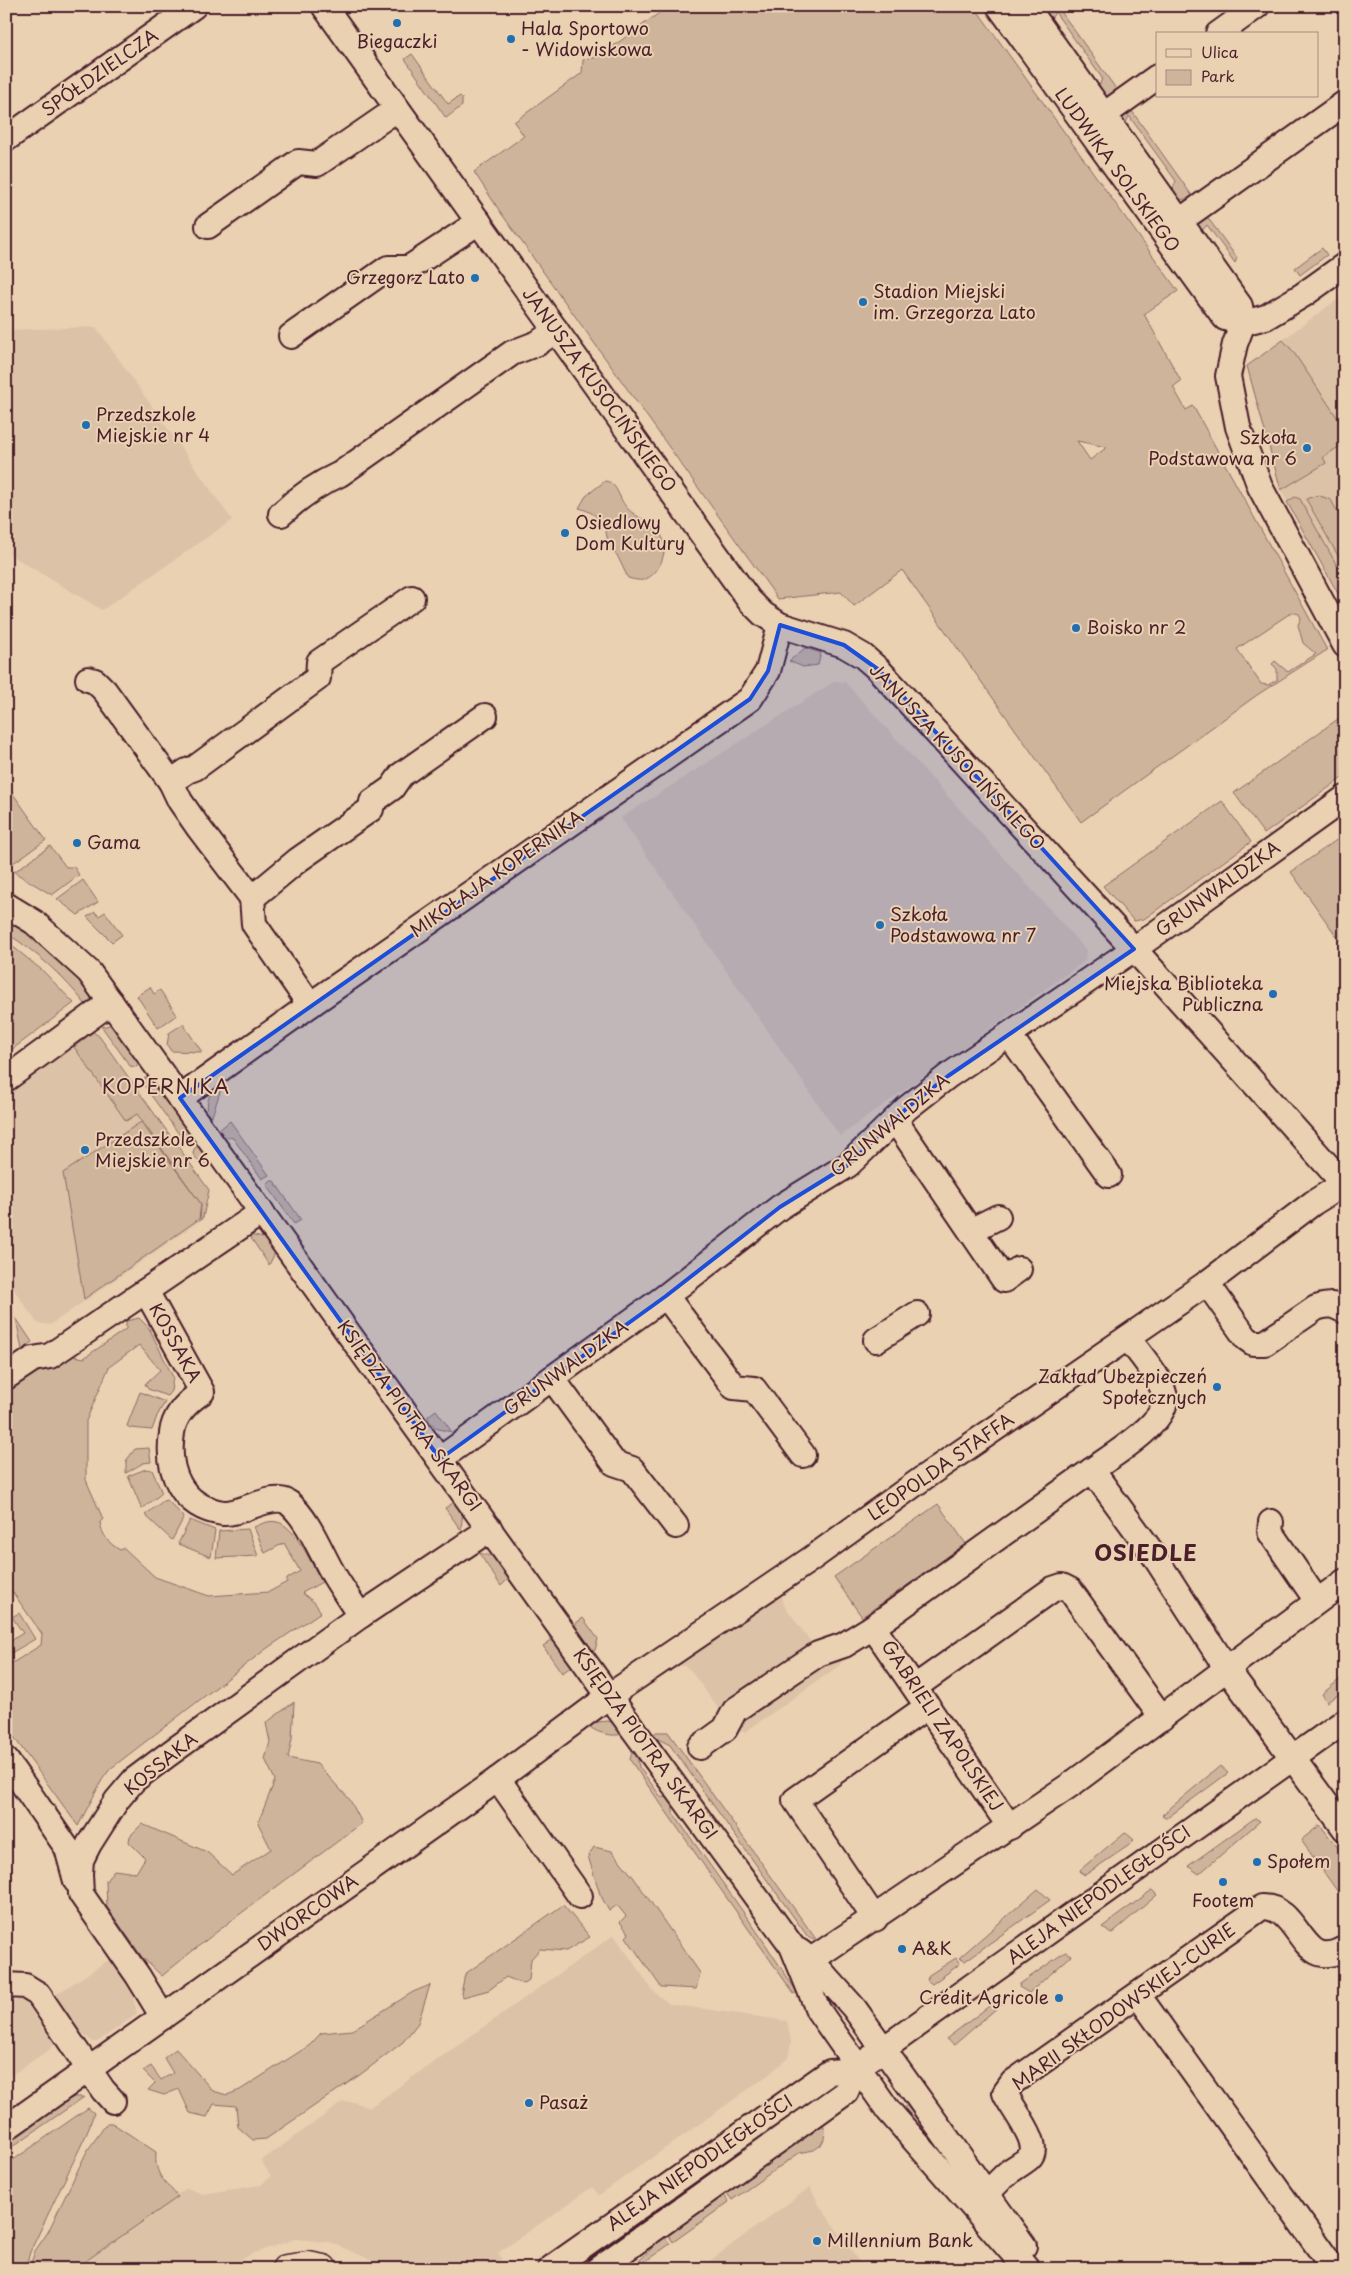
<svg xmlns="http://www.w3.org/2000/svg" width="1351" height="2275" font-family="'Playpen Sans',sans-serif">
	<rect width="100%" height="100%" fill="#ead1b2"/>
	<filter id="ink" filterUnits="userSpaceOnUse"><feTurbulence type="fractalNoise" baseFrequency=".02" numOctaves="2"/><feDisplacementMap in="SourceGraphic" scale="10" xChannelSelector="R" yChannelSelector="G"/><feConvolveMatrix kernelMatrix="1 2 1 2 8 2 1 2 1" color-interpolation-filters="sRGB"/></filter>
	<g filter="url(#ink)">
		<g fill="#dcc2a7">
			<polygon points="1345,294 1345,606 1281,490 1247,366"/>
			<polygon points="96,327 232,520 102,610 6,552 6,330"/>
			<polygon points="835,681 845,682 1086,950 1085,961 840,1136 621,818"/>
			<polygon points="83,1039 203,1204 201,1220 50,1325 37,1323 6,1278 6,1096"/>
			<polygon points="785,1587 782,1597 784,1605 815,1648 830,1641 843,1659 840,1665 745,1732 734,1730 691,1671 685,1666 674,1665"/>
			<polygon points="614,1935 653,1991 669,2004 787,2021 791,2042 788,2058 767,2076 599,2195 592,2187 498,2253 502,2259 487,2269 392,2269 330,2242 295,2239 251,2254 227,2269 71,2269 187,2188 202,2194 261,2185 271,2176 261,2161 343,2102 354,2102 369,2108"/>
			<polygon points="110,1959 132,1993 137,2014 97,2042 93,2042 85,2035 81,2036 70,2028 51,1998"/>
			<polygon points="19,1999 24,2000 54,2043 50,2049 6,2079 6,2007"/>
			<polygon points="810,2187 819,2205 864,2269 699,2269"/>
		</g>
		<g fill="#cfb49c" stroke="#8c6a64" fill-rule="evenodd">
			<path d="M669,6H974L1178,291L1144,314L1181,381L1173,387L1186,410L1193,406L1327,650L1257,695L1081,822L902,570L854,606L841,592L778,599L501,213L474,172L524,136L514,122L582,73L583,60L598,57ZM1077,441L1106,447V448L1090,460ZM1292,612L1299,614L1301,618L1298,625L1303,643L1316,654L1288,672L1275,661L1272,664L1277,669V680L1268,685L1261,684L1237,649Z"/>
			<polygon points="1046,6 1057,6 1119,93 1104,97 1098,90 1102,78 1055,12 1050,21 1044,13"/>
			<polygon points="412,54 448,104 460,96 462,98 462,106 446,118 405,59"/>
			<polygon points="1129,107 1193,197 1192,198 1178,200 1171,192 1176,181 1129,116 1125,125 1120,119"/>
			<polygon points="1205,214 1237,258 1235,263 1207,225 1200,233 1196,226"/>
			<polygon points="1322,248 1327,255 1300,275 1295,268"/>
			<polygon points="1283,340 1292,350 1345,429 1345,443 1323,457 1326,463 1281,490 1247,366"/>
			<path d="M605,481C618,482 619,501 628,509C637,518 651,522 659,532C671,546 661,575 643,580C639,581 632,579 628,578L617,555L608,548C608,527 599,513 579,508L586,496Z"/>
			<polygon points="1318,495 1331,500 1345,526 1345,568 1306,499"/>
			<polygon points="1295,497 1300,499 1345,580 1345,606 1287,502"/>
			<polygon points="805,648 821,653 818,665 803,667 789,661"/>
			<polygon points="1345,714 1345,776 1264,834 1234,793"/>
			<polygon points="6,784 46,840 6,868"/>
			<polygon points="1222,801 1251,842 1144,919 1134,921 1103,886"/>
			<polygon points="1345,834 1345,948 1291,872"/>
			<polygon points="50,846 66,867 74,867 79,875 52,895 14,872"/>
			<polygon points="83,880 98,902 78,915 57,899"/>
			<polygon points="95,912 99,916 105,912 122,935 112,942 87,917"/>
			<path d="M6,921C40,939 70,967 92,997L86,1005C64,977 37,952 6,933Z"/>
			<polygon points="6,941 43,971 74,1003 6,1054"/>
			<polygon points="150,987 154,994 160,990 177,1015 158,1028 137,996"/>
			<polygon points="113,1024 142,1063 136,1067 130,1066 102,1027"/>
			<polygon points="183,1024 202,1052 171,1051 167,1045 169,1033"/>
			<polygon points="93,1032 99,1036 209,1190 203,1217 200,1221 201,1204 137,1114 126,1121 74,1047"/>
			<polygon points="148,1076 190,1135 181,1137 143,1084 144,1079"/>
			<path d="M222,1081V1086L211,1119C203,1104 209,1091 222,1081Z"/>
			<polygon points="230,1121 269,1175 262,1179 233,1138 223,1136 219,1130"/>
			<polygon points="141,1122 201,1204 199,1219 84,1299 63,1173"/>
			<polygon points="200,1144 213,1163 204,1169 193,1154 194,1149"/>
			<polygon points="271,1181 274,1181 301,1220 294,1224 267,1185"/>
			<polygon points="249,1235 264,1238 275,1253 269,1265"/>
			<polygon points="16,1318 32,1342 22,1350"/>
			<path d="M139,1318L149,1328L173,1377L171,1391L167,1396L148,1389L145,1384L160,1370L139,1345L109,1367L86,1421V1480L103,1519L100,1522C102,1535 108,1543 120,1550L124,1548L155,1577L209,1596L269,1592L287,1582V1579L300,1571L284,1543L265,1553L254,1527C261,1524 269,1520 277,1522C295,1525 313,1567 322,1582L302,1593L314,1602L321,1612L266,1649L110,1769L102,1780L78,1826L13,1736L12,1730L6,1722V1667L41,1645L42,1634L9,1587L11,1584L7,1578L6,1389L38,1366L59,1362L74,1356L84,1358L126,1329V1321Z"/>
			<polygon points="140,1392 165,1402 157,1416 152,1430 131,1428 127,1426"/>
			<polygon points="436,1410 452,1432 438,1429 429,1421 428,1416"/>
			<polygon points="149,1448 151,1462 143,1463 126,1473 126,1461 135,1449"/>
			<polygon points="146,1469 152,1470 162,1493 142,1509 128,1476"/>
			<polygon points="167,1500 184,1517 172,1540 145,1515 163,1501"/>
			<polygon points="458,1500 463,1510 461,1530 445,1508"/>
			<polygon points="938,1504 966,1544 862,1617 834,1577"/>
			<polygon points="190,1520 215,1530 211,1557 178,1544"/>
			<polygon points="248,1529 258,1556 216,1558 219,1531"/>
			<polygon points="479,1553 496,1557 510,1577 501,1586"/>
			<polygon points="19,1613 35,1639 6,1656 6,1644 23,1633 12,1617"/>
			<polygon points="583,1618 598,1639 595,1650 591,1653 574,1628 576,1623"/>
			<polygon points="555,1640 574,1665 562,1673 543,1646 550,1641"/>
			<polygon points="1345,1675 1345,1690 1327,1702 1322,1694"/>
			<path d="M294,1702L292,1739L288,1758L317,1764L350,1800L362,1823C295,1874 226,1922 162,1976L142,1957L107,1907L106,1881L114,1870L136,1873L145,1858L129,1842L130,1836L142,1824L207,1852L232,1875L271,1849L258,1823L275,1780L265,1759L270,1742L266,1723Z"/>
			<path d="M608,1721L617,1724L625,1732C617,1739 596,1733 589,1726L598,1722Z"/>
			<polygon points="656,1732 668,1732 818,1942 808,1937 670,1745 652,1736"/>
			<polygon points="636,1747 639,1767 661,1797 671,1798 673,1803 673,1813 756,1930 797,1992 794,1994 630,1760 632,1751"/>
			<polygon points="1220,1766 1228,1773 1167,1818 1162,1815"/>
			<polygon points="1255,1818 1260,1821 1199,1874 1188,1866"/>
			<polygon points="1320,1825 1345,1857 1345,1902 1301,1840"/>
			<polygon points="1125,1832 1134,1840 1128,1846 1085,1875 1081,1873 1080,1870"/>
			<polygon points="594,1847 612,1851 634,1878 700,1973 696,1989 661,1987 626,1937 629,1934 620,1922 626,1916 617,1905 609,1911 600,1894 588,1856"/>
			<polygon points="1038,1889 1050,1900 965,1961 959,1958"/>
			<polygon points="1152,1890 1157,1895 1111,1934 1102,1927"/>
			<polygon points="563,1905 590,1937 566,1951 540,1949 531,1959 529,1980 523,1984 506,1977 489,1990 463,1997 461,1994 465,1974"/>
			<polygon points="1065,1952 1071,1955 1070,1957 1029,1993 1019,1987 1020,1984"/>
			<polygon points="956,1958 960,1964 932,1984 927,1980 929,1975"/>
			<polygon points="430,1985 418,2023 403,2042 361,2074 266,2139 253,2140 238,2127 236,2106 214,2104 207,2117 190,2113 179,2089 164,2095 148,2090 155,2083 143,2071 151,2066 161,2080 173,2073 164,2058 176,2049 213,2091 227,2095 240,2090 310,2045 321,2033 352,2030 413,1992"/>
			<polygon points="1001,1997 1005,1998 1005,2001 954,2045 946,2039"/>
			<polygon points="75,2097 84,2097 6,2151 6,2141 63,2101"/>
			<polygon points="808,2100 811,2103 578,2269 570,2269"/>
			<polygon points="911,2102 953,2164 950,2166 904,2108"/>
			<polygon points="88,2108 94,2113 87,2133 30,2252 25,2269 6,2269 6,2165"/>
			<path d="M107,2123H112L156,2152C154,2175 164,2180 178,2197L74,2269H29L35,2251L48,2232L87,2151Z"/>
			<polygon points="823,2124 825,2131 824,2139 821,2145 814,2150 799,2153 732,2200 726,2192"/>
			<polygon points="723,2194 729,2202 673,2242 667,2233"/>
			<polygon points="664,2236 670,2244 637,2267 635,2265"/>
		</g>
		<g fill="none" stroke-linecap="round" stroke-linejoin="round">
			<defs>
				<g id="minor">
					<polyline points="324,6 749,600 763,614 780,625 844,645 863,656 879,670 1134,949 1345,1185"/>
					<polyline points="999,6 1214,303 1225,318 1243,323"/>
					<polyline points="1026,6 1240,306 1243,323 1235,344 1228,376 1238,427 1260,487 1345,645"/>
					<polyline points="1218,34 1257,6"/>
					<polyline points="1091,124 1157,77"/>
					<polyline points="6,139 194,6"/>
					<polyline points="208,226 298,162 317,164 397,109"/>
					<polyline points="1167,230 1345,103"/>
					<polyline points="1243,323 1266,317 1303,295 1345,265"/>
					<polyline points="291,336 388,268 409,268 479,222"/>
					<path d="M281,514C299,497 318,484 340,474L512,353L538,343L556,330"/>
					<polyline points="412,598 319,662 318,678 195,768 187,771 171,782 180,801 198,827 252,898 298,860 371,809 372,802 392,788 401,775 485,716"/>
					<polyline points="88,679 95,681 105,691 171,782"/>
					<polyline points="252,898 254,924 310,1005"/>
					<polyline points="6,905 34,922 89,972 609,1696 792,1946 818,2010 888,2110 1027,2269"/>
					<polyline points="1009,1035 1109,1175"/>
					<polyline points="6,1079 111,1002"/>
					<polyline points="180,1098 310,1005 750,699 768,671 780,625"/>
					<polyline points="895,1120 1004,1280 1019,1269"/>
					<polyline points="972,1230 998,1217"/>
					<polyline points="1207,1283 1246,1338 1253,1343 1265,1343 1316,1308 1323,1306 1332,1305 1345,1311"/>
					<path d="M146,1291L202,1392C187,1402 174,1415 172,1433C166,1471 181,1507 223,1513C241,1515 273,1491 289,1503C310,1521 321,1554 335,1577C343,1590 352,1603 360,1616"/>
					<polyline points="666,1296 734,1387 754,1389 803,1455"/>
					<path d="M1128,1338C1138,1352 1166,1383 1165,1400C1164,1425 1111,1456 1092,1470L1151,1551L1227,1669L1345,1829"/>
					<polyline points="876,1340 917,1314"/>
					<polyline points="6,1377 33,1359 50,1356 262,1212"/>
					<polyline points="552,1378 614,1463 632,1469 676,1526"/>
					<polyline points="440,1459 666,1296 780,1207 848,1165 907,1108 948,1076 1134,949 1345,798"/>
					<polyline points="1271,1522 1270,1532 1317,1601"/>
					<polyline points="873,1627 1010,1827"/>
					<polyline points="915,1687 1053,1589 1062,1586 1070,1590 1162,1718"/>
					<polyline points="700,1747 725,1729 735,1710 818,1654 844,1645 873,1627 1092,1470"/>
					<polyline points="6,1760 67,1848 76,1881"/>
					<polyline points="498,1779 580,1896"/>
					<polyline points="875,1919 795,1800 928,1706"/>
					<polyline points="799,1951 811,1960 854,2008 1024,2246"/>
					<polyline points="811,1960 1073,1783 1345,1581"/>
					<polyline points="6,1985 25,1986 38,1994 103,2090 113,2101"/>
					<polyline points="1138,1995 1334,2269"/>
					<polyline points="163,2017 138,1976 81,1894 80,1874 81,1860 89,1844 117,1800 134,1780 166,1756 360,1616 490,1529"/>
					<polyline points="6,2128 498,1779 609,1696 811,1559 926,1476 1207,1283 1313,1203 1345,1183"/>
					<path d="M987,2193C995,2186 1001,2178 1010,2171C1016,2167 1023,2163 1029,2158C1044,2145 1011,2108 1005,2093L1013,2082L1262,1907C1302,1906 1300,1975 1345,1948"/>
					<polyline points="550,2269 830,2072 855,2070"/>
					<polyline points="598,2269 846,2092 855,2070 858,2067 1345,1721"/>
				</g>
				<polyline id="major" points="286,2269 308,2266 323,2269"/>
			</defs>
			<use href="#minor" stroke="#4a1f2b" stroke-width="28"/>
			<use href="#major" stroke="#4a1f2b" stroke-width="31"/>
			<use href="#minor" stroke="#ead1b2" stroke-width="24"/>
			<use href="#major" stroke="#ead1b2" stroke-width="28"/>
		</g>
	</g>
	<path fill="#1d4ed8" fill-opacity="0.2" stroke="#1d4ed8" stroke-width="4" stroke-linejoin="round" d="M780,625L844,645L879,670L1134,949L948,1076L907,1108L848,1165L780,1207L666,1296L440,1459L180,1098L750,699L768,671Z"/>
	<g fill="#1f6fb2" stroke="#ead1b2" stroke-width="2">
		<circle cx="397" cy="23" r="5"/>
		<circle cx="511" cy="39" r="5"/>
		<circle cx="475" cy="278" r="5"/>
		<circle cx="863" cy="302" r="5"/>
		<circle cx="86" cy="425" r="5"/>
		<circle cx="1307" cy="448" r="5"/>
		<circle cx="565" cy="533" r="5"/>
		<circle cx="1076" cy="628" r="5"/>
		<circle cx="77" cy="843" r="5"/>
		<circle cx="880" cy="925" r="5"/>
		<circle cx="1273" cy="994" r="5"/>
		<circle cx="85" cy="1150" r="5"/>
		<circle cx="1217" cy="1387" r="5"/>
		<circle cx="1257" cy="1862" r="5"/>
		<circle cx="1223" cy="1882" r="5"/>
		<circle cx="902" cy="1949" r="5"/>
		<circle cx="1059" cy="1998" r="5"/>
		<circle cx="529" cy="2103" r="5"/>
		<circle cx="817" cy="2241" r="5"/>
	</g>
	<g text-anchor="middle" stroke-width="4" stroke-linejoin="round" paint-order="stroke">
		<g font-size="18" fill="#4a1f2b" stroke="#ead1b2" text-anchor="start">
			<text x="521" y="35">Hala Sportowo<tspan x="521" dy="21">- Widowiskowa</tspan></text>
			<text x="397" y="48" text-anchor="middle">Biegaczki</text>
			<text x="465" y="284" text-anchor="end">Grzegorz Lato</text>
			<text x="873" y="298">Stadion Miejski<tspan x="873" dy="21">im. Grzegorza Lato</tspan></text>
			<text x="96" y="421">Przedszkole<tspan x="96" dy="21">Miejskie nr 4</tspan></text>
			<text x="1297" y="444" text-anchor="end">Szkoła<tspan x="1297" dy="21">Podstawowa nr 6</tspan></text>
			<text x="575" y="529">Osiedlowy<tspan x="575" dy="21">Dom Kultury</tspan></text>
			<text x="1086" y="634">Boisko nr 2</text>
			<text x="87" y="849">Gama</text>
			<text x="890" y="921">Szkoła<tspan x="890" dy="21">Podstawowa nr 7</tspan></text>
			<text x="1263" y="990" text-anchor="end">Miejska Biblioteka<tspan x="1263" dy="21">Publiczna</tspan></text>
			<text x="95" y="1146">Przedszkole<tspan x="95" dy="21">Miejskie nr 6</tspan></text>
			<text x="1207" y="1383" text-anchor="end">Zakład Ubezpieczeń<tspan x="1207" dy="21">Społecznych</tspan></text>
			<text x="1267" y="1868">Społem</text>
			<text x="1223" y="1907" text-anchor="middle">Footem</text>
			<text x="912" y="1955">A&amp;K</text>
			<text x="1049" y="2004" text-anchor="end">Crédit Agricole</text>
			<text x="539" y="2109">Pasaż</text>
			<text x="827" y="2247">Millennium Bank</text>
		</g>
		<g font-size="18" fill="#4a1f2b" stroke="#ead1b2">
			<text transform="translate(100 73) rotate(-35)" y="6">SPÓŁDZIELCZA</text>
			<text transform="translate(1117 170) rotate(54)" y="6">LUDWIKA SOLSKIEGO</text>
			<text transform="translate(599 390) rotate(54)" y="6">JANUSZA KUSOCIŃSKIEGO</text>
			<text transform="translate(957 757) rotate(47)" y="6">JANUSZA KUSOCIŃSKIEGO</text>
			<text transform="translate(497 874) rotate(-35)" y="6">MIKOŁAJA KOPERNIKA</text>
			<text transform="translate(1218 889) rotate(-36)" y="6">GRUNWALDZKA</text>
			<text transform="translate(890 1125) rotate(-40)" y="6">GRUNWALDZKA</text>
			<text transform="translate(175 1343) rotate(61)" y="6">KOSSAKA</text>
			<text transform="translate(566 1368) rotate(-36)" y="6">GRUNWALDZKA</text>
			<text transform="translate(409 1416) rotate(54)" y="6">KSIĘDZA PIOTRA SKARGI</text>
			<text transform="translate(941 1467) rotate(-35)" y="6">LEOPOLDA STAFFA</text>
			<text transform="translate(942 1726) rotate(56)" y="6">GABRIELI ZAPOLSKIEJ</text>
			<text transform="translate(645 1744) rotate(54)" y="6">KSIĘDZA PIOTRA SKARGI</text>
			<text transform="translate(161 1764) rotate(-39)" y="6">KOSSAKA</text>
			<text transform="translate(1099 1895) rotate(-36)" y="6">ALEJA NIEPODLEGŁOŚCI</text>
			<text transform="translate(308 1913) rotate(-35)" y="6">DWORCOWA</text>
			<text transform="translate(1124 2007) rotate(-36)" y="6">MARII SKŁODOWSKIEJ-CURIE</text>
			<text transform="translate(700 2163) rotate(-35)" y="6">ALEJA NIEPODLEGŁOŚCI</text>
		</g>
		<g font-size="20" letter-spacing="1" fill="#4a1f2b" stroke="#ead1b2">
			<text x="166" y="1094">KOPERNIKA</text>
		</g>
		<g font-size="22" font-weight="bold" letter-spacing="1" fill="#4a1f2b" stroke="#ead1b2">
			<text x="1146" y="1561">OSIEDLE</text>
		</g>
	</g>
	<rect width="1351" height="2275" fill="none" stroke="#ead1b2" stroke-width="25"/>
	<rect x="12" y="12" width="1326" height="2250" fill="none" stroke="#4a1f2b" stroke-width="2" filter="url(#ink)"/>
	<rect x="1156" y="32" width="162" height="65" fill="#ead1b2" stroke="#aa8a7c"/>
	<rect x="1166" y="49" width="25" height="8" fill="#ead1b2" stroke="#aa8a7c"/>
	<text x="1201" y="58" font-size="15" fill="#4a1f2b">Ulica</text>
	<rect x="1166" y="70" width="25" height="15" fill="#cfb49c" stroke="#aa8a7c"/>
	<text x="1201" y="82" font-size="15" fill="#4a1f2b">Park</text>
</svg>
